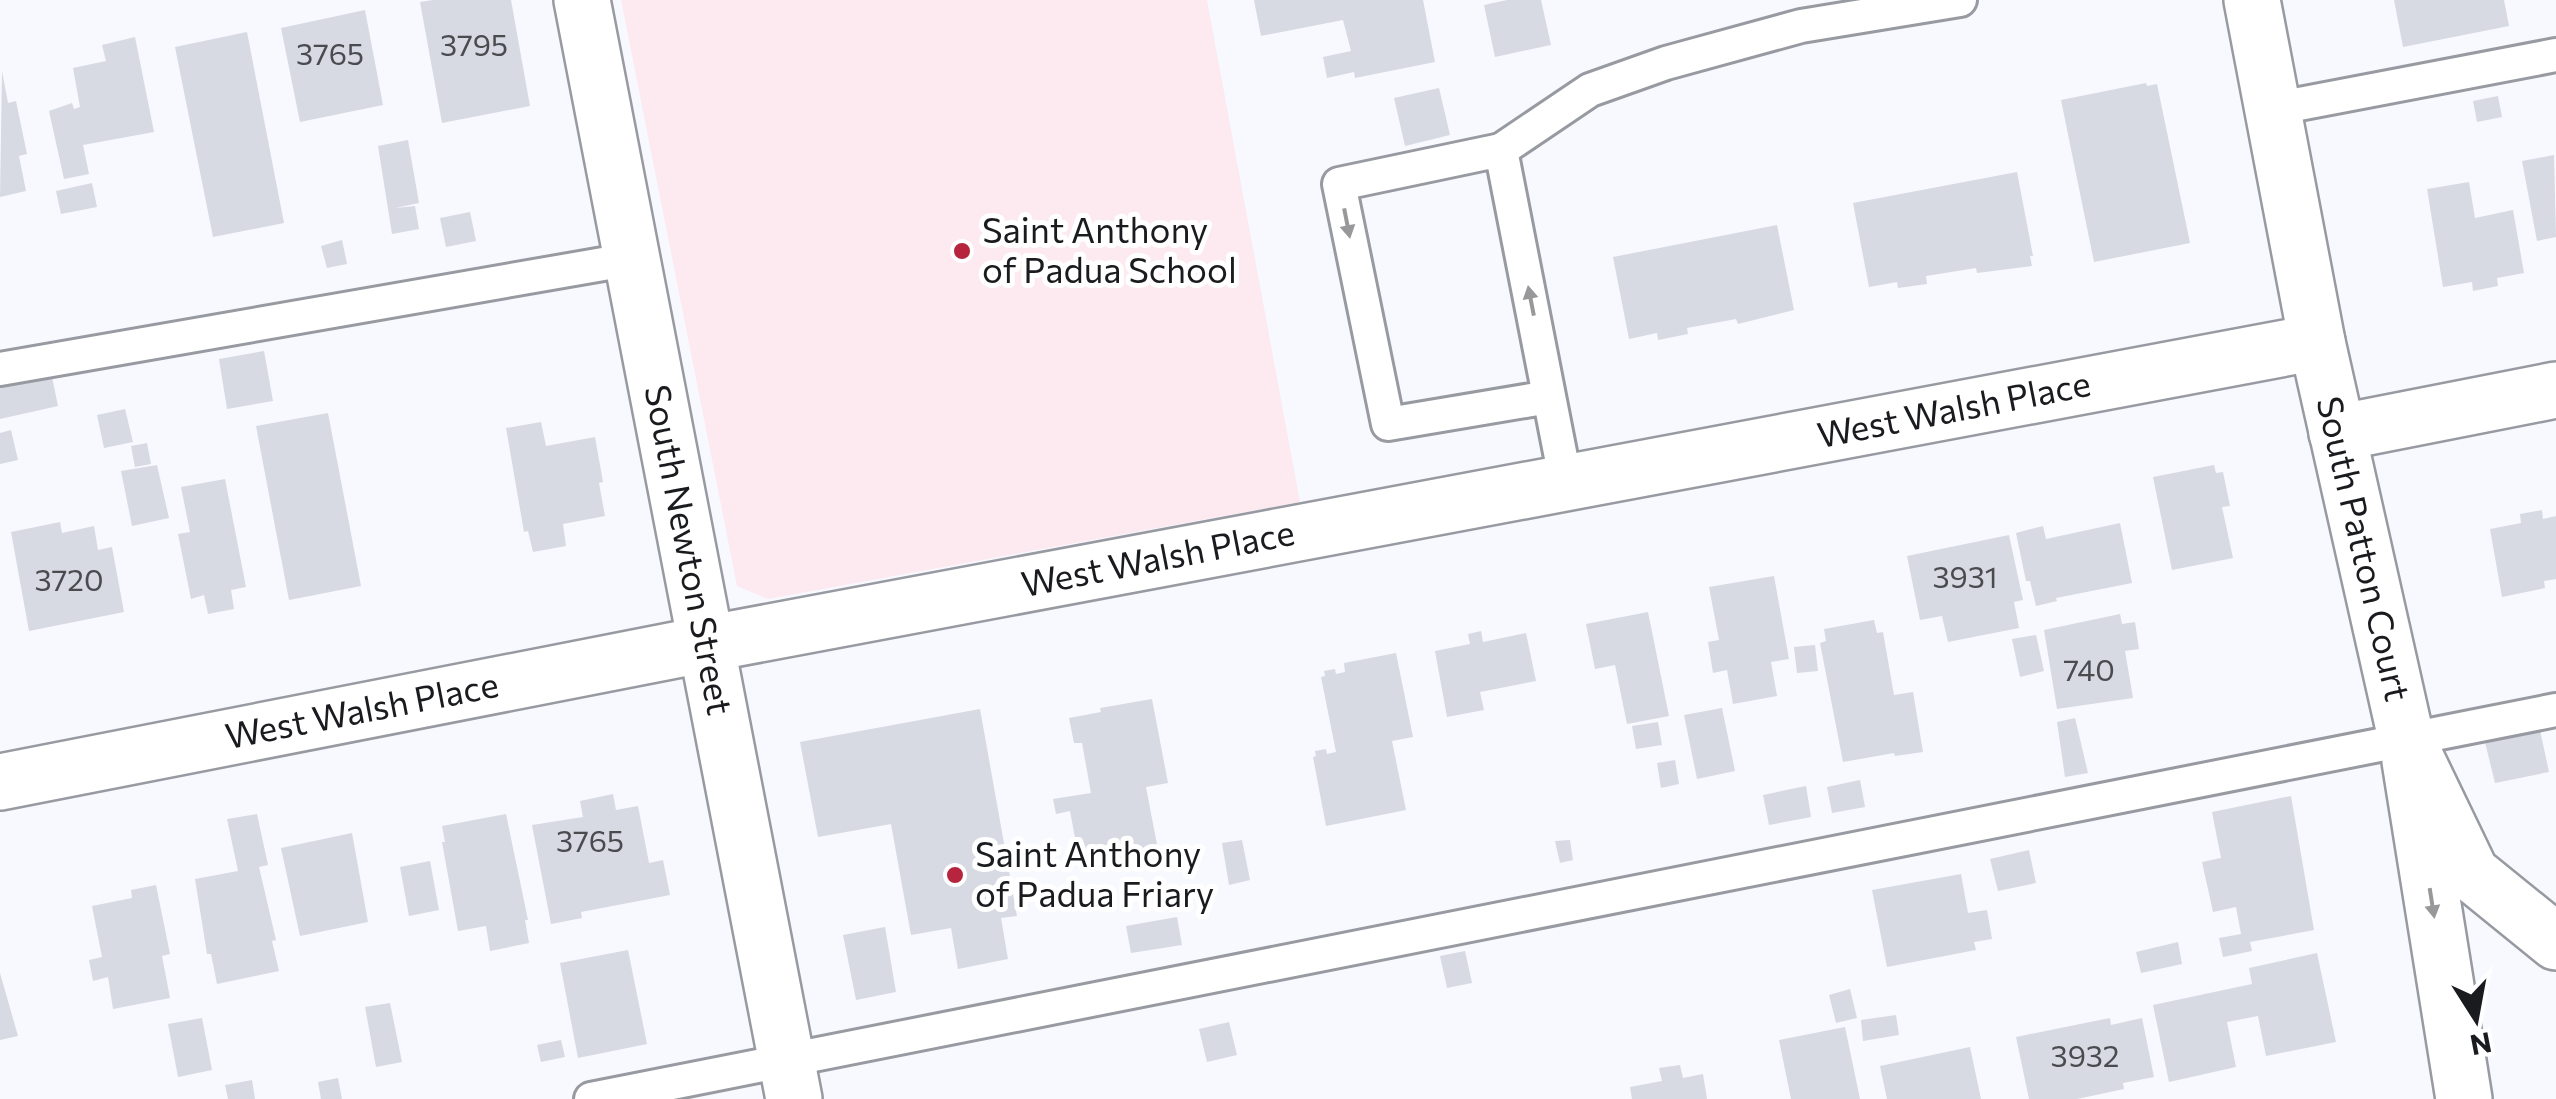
<svg xmlns="http://www.w3.org/2000/svg" width="2556" height="1099" font-family="Commissioner,sans-serif">
	<rect width="100%" height="100%" fill="#f7f9fe"/>
	<polygon fill="#fde9f0" points="621,0 1207,0 1300,502 768,599 737,586"/>
	<g fill="#d7dae3">
		<polygon points="433,0 511,0 530,106 442,123 420,2"/>
		<polygon points="1254,0 1423,0 1435,62 1355,78 1354,72 1327,78 1323,57 1351,51 1343,20 1261,36"/>
		<polygon points="1507,0 1541,0 1551,45 1495,57 1484,5"/>
		<polygon points="2394,0 2504,0 2509,26 2403,47"/>
		<polygon points="365,10 383,105 300,122 281,28"/>
		<polygon points="247,32 284,223 213,237 175,47"/>
		<polygon points="135,37 154,132 83,145 89,174 64,179 49,111 72,103 74,109 80,107 73,68 106,61 102,45"/>
		<polygon points="2,71 8,103 16,101 27,154 19,156 26,191 0,197"/>
		<polygon points="2146,83 2147,86 2157,84 2190,243 2094,262 2061,100"/>
		<polygon points="1439,88 1450,135 1405,146 1394,98"/>
		<polygon points="2498,96 2502,117 2477,122 2473,101"/>
		<polygon points="408,140 419,203 395,208 415,206 419,229 392,234 378,146"/>
		<polygon points="2554,155 2556,237 2537,241 2522,161"/>
		<polygon points="2017,172 2033,256 2030,256 2032,266 1977,273 1976,268 1926,276 1927,284 1898,288 1897,282 1869,287 1853,203"/>
		<polygon points="2469,182 2475,218 2513,210 2524,273 2497,278 2498,286 2473,291 2472,282 2443,287 2427,189"/>
		<polygon points="92,183 97,207 61,214 56,191"/>
		<polygon points="470,212 476,241 446,247 440,218"/>
		<polygon points="1777,225 1794,310 1738,324 1736,319 1687,328 1688,334 1658,340 1657,333 1629,339 1613,257"/>
		<polygon points="342,240 347,264 327,268 321,246"/>
		<polygon points="264,351 273,401 227,409 219,359"/>
		<polygon points="51,372 58,406 0,419 0,383"/>
		<polygon points="125,409 133,442 104,448 97,415"/>
		<polygon points="328,413 361,586 289,600 256,426"/>
		<polygon points="541,422 546,446 595,437 603,482 599,483 605,516 563,524 566,546 533,552 528,531 524,532 506,428"/>
		<polygon points="11,430 18,460 0,464 0,433"/>
		<polygon points="147,443 151,464 135,467 131,446"/>
		<polygon points="157,465 169,518 132,526 121,471"/>
		<polygon points="2214,465 2216,473 2223,472 2230,506 2222,507 2233,558 2172,570 2153,477"/>
		<polygon points="225,479 246,587 231,590 234,609 208,614 204,595 191,599 178,534 190,532 181,487"/>
		<polygon points="2542,510 2543,519 2556,516 2556,579 2544,581 2545,588 2502,597 2490,529 2521,523 2520,514"/>
		<polygon points="60,522 62,533 94,526 98,550 112,547 124,612 29,631 11,532"/>
		<polygon points="2120,523 2132,583 2056,598 2057,601 2036,606 2030,581 2026,581 2016,533 2043,526 2046,539"/>
		<polygon points="2009,535 2023,600 2014,602 2019,628 1948,642 1942,616 1920,620 1907,556"/>
		<polygon points="1774,576 1789,659 1771,662 1777,696 1733,704 1727,670 1713,673 1708,642 1719,640 1709,587"/>
		<polygon points="1648,612 1669,716 1627,724 1615,665 1595,669 1586,624"/>
		<polygon points="2120,614 2122,624 2135,622 2139,649 2125,651 2133,698 2057,709 2044,630"/>
		<polygon points="1874,620 1877,633 1883,632 1894,695 1913,692 1923,752 1895,756 1894,753 1843,762 1820,643 1826,641 1824,629"/>
		<polygon points="1481,631 1483,642 1526,633 1536,681 1480,692 1484,710 1447,717 1435,651 1470,644 1468,634"/>
		<polygon points="2036,635 2044,671 2020,677 2012,639"/>
		<polygon points="1815,645 1818,671 1797,673 1794,647"/>
		<polygon points="1396,653 1413,737 1392,741 1406,810 1326,826 1313,757 1316,756 1315,751 1326,749 1327,754 1336,752 1321,677 1325,676 1324,671 1335,669 1336,674 1345,672 1344,663"/>
		<polygon points="1152,699 1168,783 1146,787 1159,855 1081,870 1070,811 1056,814 1053,799 1091,793 1082,743 1074,743 1069,718 1101,712 1100,708"/>
		<polygon points="1722,708 1735,771 1697,779 1684,715"/>
		<polygon points="980,709 1017,916 1001,918 1008,959 958,969 951,928 911,935 891,824 818,837 800,742"/>
		<polygon points="2075,718 2088,773 2065,777 2057,722"/>
		<polygon points="2538,721 2549,772 2495,783 2483,734"/>
		<polygon points="1658,722 1662,745 1636,749 1632,726"/>
		<polygon points="1675,760 1679,784 1661,788 1657,763"/>
		<polygon points="1860,780 1865,807 1832,813 1827,787"/>
		<polygon points="1806,786 1811,817 1769,825 1763,795"/>
		<polygon points="613,794 616,810 638,806 649,863 663,860 670,895 581,912 582,918 551,924 532,825 583,817 580,801"/>
		<polygon points="2291,796 2314,930 2250,942 2252,951 2223,957 2219,938 2241,934 2236,907 2213,912 2202,862 2221,858 2212,812"/>
		<polygon points="257,814 268,865 259,867 276,940 272,941 279,971 217,984 211,954 207,954 195,879 238,871 227,819"/>
		<polygon points="506,814 528,920 525,920 529,943 490,951 486,926 458,931 442,842 445,842 442,826"/>
		<polygon points="352,833 368,922 300,936 281,848"/>
		<polygon points="1242,840 1250,880 1229,885 1222,843"/>
		<polygon points="1570,840 1573,860 1560,863 1555,841"/>
		<polygon points="2029,850 2036,883 1998,891 1990,859"/>
		<polygon points="430,861 439,910 409,916 400,867"/>
		<polygon points="1961,874 1968,913 1987,910 1992,939 1974,942 1976,950 1887,967 1872,890"/>
		<polygon points="156,885 170,954 162,956 170,998 113,1009 108,977 93,981 89,960 102,957 92,906 132,898 131,890"/>
		<polygon points="1177,917 1182,945 1131,953 1126,926"/>
		<polygon points="885,927 896,992 856,1000 843,935"/>
		<polygon points="2178,942 2182,964 2141,973 2136,952"/>
		<polygon points="628,950 647,1044 578,1058 560,963"/>
		<polygon points="1465,951 1472,983 1447,988 1440,956"/>
		<polygon points="2317,953 2336,1042 2266,1056 2258,1016 2227,1022 2236,1067 2169,1082 2153,1005 2252,984 2249,968"/>
		<polygon points="0,973 18,1036 0,1040"/>
		<polygon points="1850,989 1857,1018 1836,1023 1829,995"/>
		<polygon points="390,1003 402,1062 376,1067 365,1007"/>
		<polygon points="1896,1015 1899,1035 1863,1041 1861,1020"/>
		<polygon points="202,1018 212,1070 178,1077 168,1024"/>
		<polygon points="2110,1018 2111,1025 2142,1018 2154,1077 2123,1083 2124,1089 2077,1099 2029,1099 2016,1037"/>
		<polygon points="1229,1022 1237,1055 1207,1062 1199,1029"/>
		<polygon points="1845,1027 1860,1099 1791,1099 1779,1040"/>
		<polygon points="561,1040 565,1057 541,1062 537,1045"/>
		<polygon points="1970,1047 1981,1099 1887,1099 1880,1066"/>
		<polygon points="1680,1065 1683,1078 1703,1074 1707,1099 1632,1099 1630,1087 1662,1081 1659,1068"/>
		<polygon points="338,1078 342,1099 321,1099 318,1082"/>
		<polygon points="252,1080 255,1099 228,1099 225,1085"/>
	</g>
	<g fill="none" stroke-linecap="round" stroke-linejoin="round">
		<defs>
			<g id="service">
				<polyline points="2273,109 2556,55"/>
				<polyline points="1501,150 1590,90 1666,63 1801,26 1960,0"/>
				<polyline points="0,369 632,259"/>
				<polyline points="1549,397 1388,424 1339,184 1501,150 1566,483"/>
				<polyline points="591,1099 2556,710"/>
			</g>
			<g id="minor">
				<polyline points="582,0 794,1099"/>
				<polyline points="2337,433 2556,390"/>
				<polyline points="2410,761 2464,1099"/>
				<polyline points="0,782 706,644 2317,342"/>
			</g>
			<polyline id="tertiary" points="2252,0 2317,342 2406,738 2471,873 2556,942"/>
		</defs>
		<use href="#service" stroke="#989aa2" stroke-width="38"/>
		<use href="#minor" stroke="#989aa2" stroke-width="60"/>
		<use href="#tertiary" stroke="#989aa2" stroke-width="60"/>
		<use href="#service" stroke="#fff" stroke-width="32"/>
		<use href="#minor" stroke="#fff" stroke-width="55"/>
		<use href="#tertiary" stroke="#fff" stroke-width="55"/>
	</g>
	<defs><path id="oneway-solid" d="M-6-.8H1V-3.2L6.5 0L1 3.2V.8H-6Z" transform="scale(2.5)"/></defs>
	<g fill="#98989a">
		<use href="#oneway-solid" transform="translate(1347 223) rotate(79)"/>
		<use href="#oneway-solid" transform="translate(1531 301) rotate(-101)"/>
		<use href="#oneway-solid" transform="translate(2432 903) rotate(81)"/>
	</g>
	<g fill="#b6243d" stroke="#fff" stroke-width="4">
		<circle cx="962" cy="251" r="10"/>
		<circle cx="955" cy="875" r="10"/>
	</g>
	<g text-anchor="middle" stroke-width="10" stroke-linejoin="round" paint-order="stroke">
		<g font-size="30" fill="#494b4f">
			<text x="474" y="56">3795</text>
			<text x="330" y="65">3765</text>
			<text x="1965" y="588">3931</text>
			<text x="69" y="591">3720</text>
			<text x="2089" y="681">740</text>
			<text x="590" y="852">3765</text>
			<text x="2085" y="1067">3932</text>
		</g>
		<g font-size="35" fill="#1a1b1e" stroke="#fff" text-anchor="start">
			<text x="982" y="243">Saint Anthony<tspan x="982" dy="40">of Padua School</tspan></text>
			<text x="975" y="867">Saint Anthony<tspan x="975" dy="40">of Padua Friary</tspan></text>
		</g>
		<g font-size="35" fill="#1a1b1e" stroke="#fff">
			<text transform="translate(1954 410) rotate(-11)" y="12">West Walsh Place</text>
			<text transform="translate(2363 549) rotate(77)" y="12">South Patton Court</text>
			<text transform="translate(688 550) rotate(79)" y="12">South Newton Street</text>
			<text transform="translate(1158 559) rotate(-11)" y="12">West Walsh Place</text>
			<text transform="translate(362 711) rotate(-11)" y="12">West Walsh Place</text>
		</g>
	</g>
	<g transform="translate(2476 1019) rotate(169)" stroke="#ffffff" stroke-width="8" paint-order="stroke">
	<path d="M0-8L18 38L0 25L-18 38Z" fill="#1a1b1e"/>
	<text y="-15" font-size="28" font-weight="bold" text-anchor="middle" fill="#1a1b1e">N</text>
	</g>
</svg>
